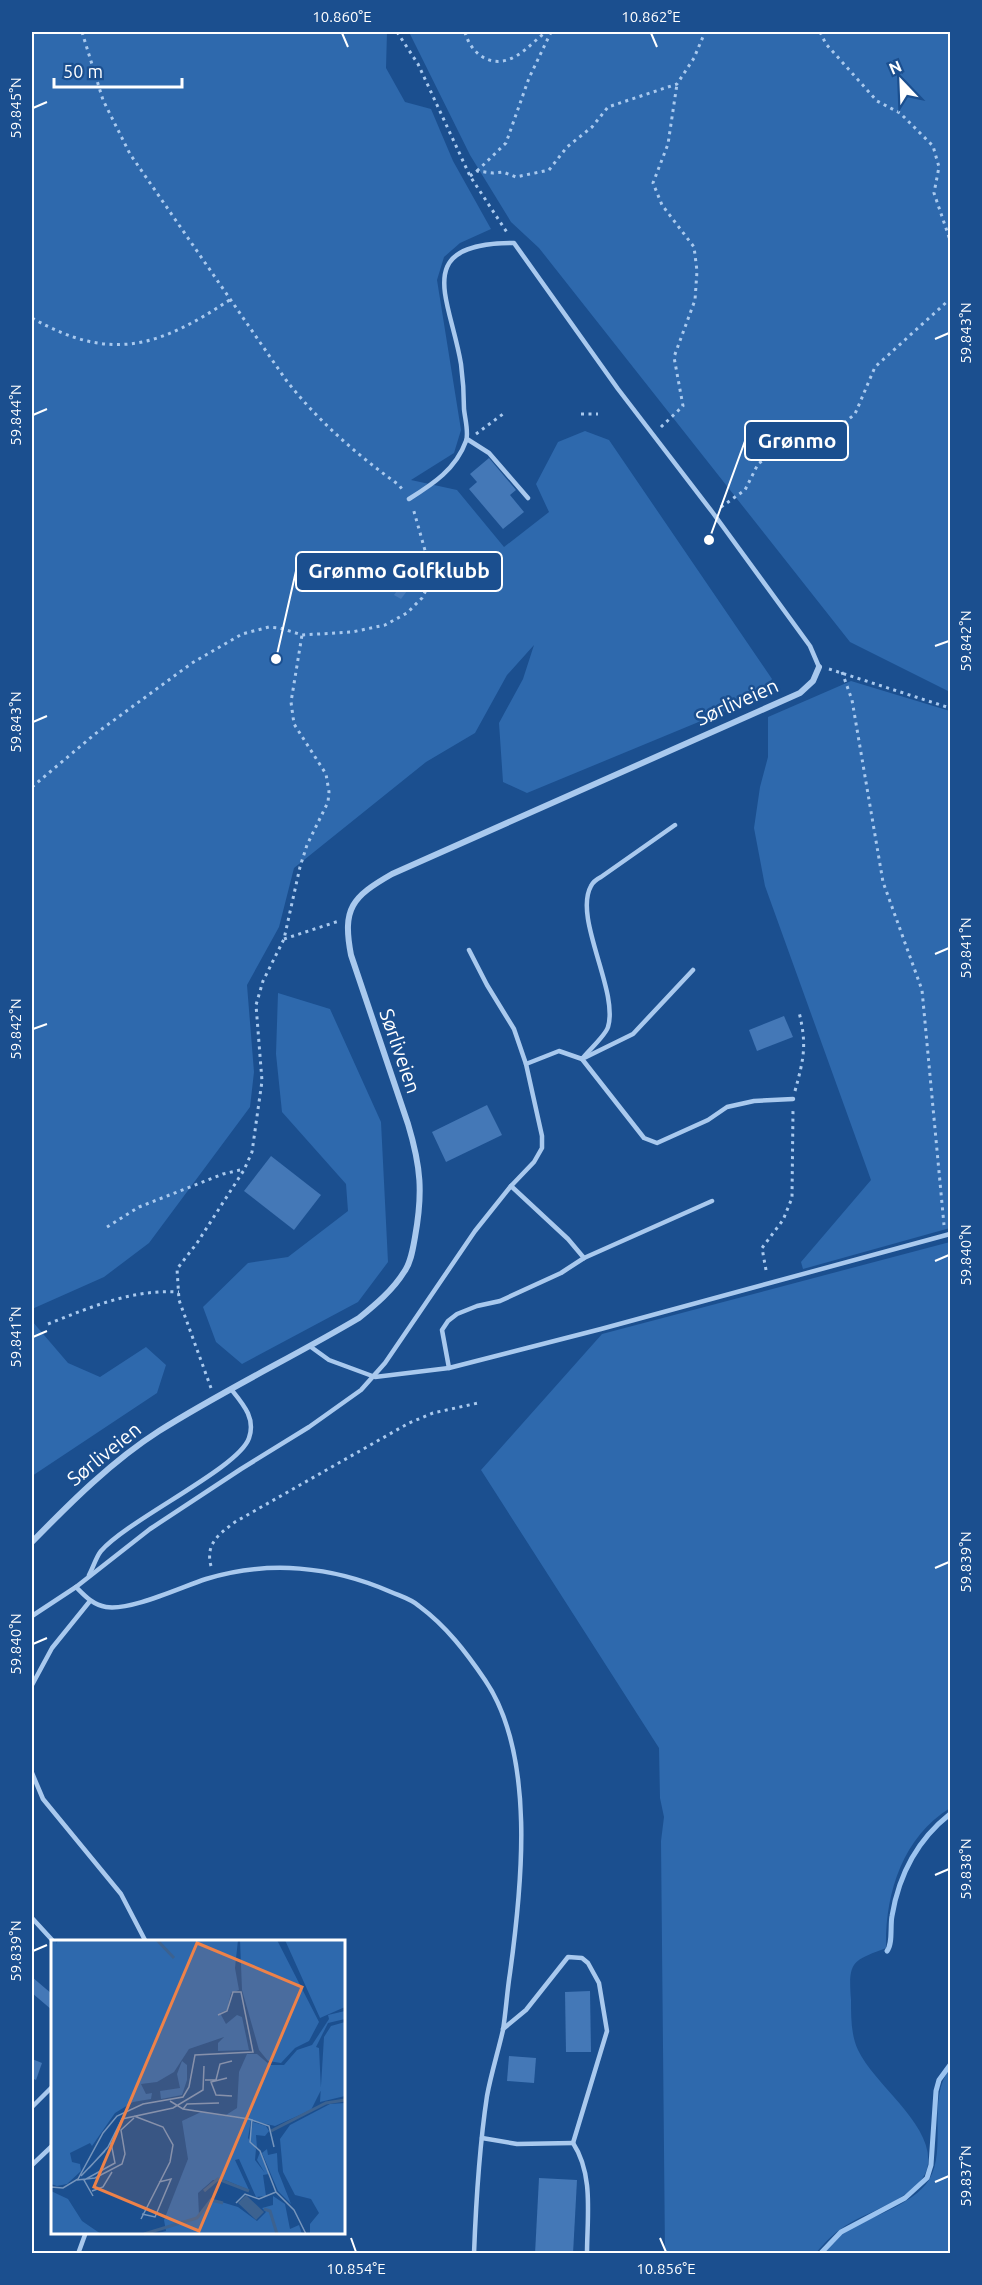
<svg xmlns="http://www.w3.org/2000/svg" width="982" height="2285" font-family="Ubuntu,sans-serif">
	<rect width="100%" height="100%" fill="#1b4f8f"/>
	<g fill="#2e69ad">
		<polygon points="32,32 387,32 386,68 405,102 431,109 453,161 491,229 460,243 444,257 437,280 461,430 454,453 411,480 457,490 504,547 549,512 536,484 558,442 585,431 609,440 772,679 759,697 527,793 503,782 499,723 523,679 534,645 507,675 475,733 426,762 294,868 279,927 247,985 254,1072 250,1107 149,1243 104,1277 32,1309"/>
		<polygon points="409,32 950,32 950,692 850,642 539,248 511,222 470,155"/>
		<polygon points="851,681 950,711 950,1228 803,1269 801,1262 871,1180 765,886 754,828 760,787 768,757 768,717"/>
		<polygon points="278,993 330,1009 381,1122 388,1262 358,1302 242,1364 216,1342 203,1307 248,1263 288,1257 348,1211 346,1184 282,1112 276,1054"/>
		<path d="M950,1242V1808C902,1838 885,1894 886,1948C852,1961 848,1961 851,2000C851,2017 851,2035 858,2050C875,2086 938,2128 927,2169C919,2196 872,2210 850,2223C836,2231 826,2241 816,2253H665L661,1841L664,1817L660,1798L659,1748L481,1470L602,1334Z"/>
		<polygon points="32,1321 68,1363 100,1377 146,1347 166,1365 157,1393 32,1476"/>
		<path d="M950,2069V2253H824C830,2246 835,2239 843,2233C868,2217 912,2206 929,2180C948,2149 926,2098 950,2069Z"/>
	</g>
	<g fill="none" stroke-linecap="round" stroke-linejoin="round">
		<g stroke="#9cc4f0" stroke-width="5">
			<path d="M887,1951C893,1944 890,1926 892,1916C899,1874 917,1840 950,1814"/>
			<polyline points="820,2254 841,2232 905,2198 927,2178 931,2165 936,2091 939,2080 950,2065"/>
		</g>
	</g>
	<g fill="#4478b7">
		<polygon points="489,458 516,490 510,495 524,512 503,529 469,489 477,482 470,474"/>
		<polygon points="403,582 410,587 401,599 394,595"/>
		<polygon points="784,1016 793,1037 757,1051 749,1030"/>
		<polygon points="487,1105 502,1135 446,1162 432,1132"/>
		<polygon points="271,1156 321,1195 294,1230 244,1191"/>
		<polygon points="32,1977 52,1994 52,2010 32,1993"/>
		<polygon points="590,1991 591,2052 566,2052 565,1992"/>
		<polygon points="509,2056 536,2058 534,2083 507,2081"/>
		<polygon points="32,2059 42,2063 36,2080 32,2078"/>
		<polygon points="539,2178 577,2180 573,2254 535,2254"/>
	</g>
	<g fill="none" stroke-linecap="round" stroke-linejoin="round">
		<g stroke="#a9c9ee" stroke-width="3" stroke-dasharray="3 4.5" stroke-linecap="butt">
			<path d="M82,32L103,100L130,154L286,380C318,421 357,455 399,485L404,492"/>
			<polyline points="397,32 418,64 470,176 508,234"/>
			<path d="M465,32C471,55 493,70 516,56C527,50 536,39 546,32"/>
			<polyline points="820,32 826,44 877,101 900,113 933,146 939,167 934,193 950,240"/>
			<polyline points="477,171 506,143 529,78 551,32"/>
			<polyline points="470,176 477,171 493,173 503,172 516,177 549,170 567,147 592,127 608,107 677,84 694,58 705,32"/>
			<path d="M32,318C111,363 159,347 231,299"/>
			<polyline points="581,414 598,414"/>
			<polyline points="661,427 683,406 674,357 695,300 697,271 694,247 662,205 653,183 668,144 677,84"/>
			<polyline points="476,434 503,414"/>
			<polyline points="721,507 745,490 758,464 781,447 801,448 815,437 838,428 855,414 875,367 950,299 950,296"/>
			<polyline points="829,669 950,708"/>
			<polyline points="842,672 852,700 883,882 922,990 944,1225"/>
			<polyline points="32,787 95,734 192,663 242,634 269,627 280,628 302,635 352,632 385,625 407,613 422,598 427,588 430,568 413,508"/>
			<polyline points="284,939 339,921"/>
			<path d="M795,1091C804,1058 807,1045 799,1012"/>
			<polyline points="107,1227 139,1207 223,1174 244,1169"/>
			<polyline points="766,1270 762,1248 783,1220 792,1198 793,1110"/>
			<path d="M48,1324C91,1307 132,1289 179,1292"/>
			<polyline points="211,1388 179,1300 177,1269 197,1243 244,1170 252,1152 262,1081 256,1005 263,981 284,939 300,867 307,845 328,802 329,792 326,774 294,724 291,702 302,635"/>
			<path d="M211,1566C205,1544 219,1534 235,1522L409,1423L433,1413L478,1403"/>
		</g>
		<g stroke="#a9c9ee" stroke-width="4.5">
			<polyline points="467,439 489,453 528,498"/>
			<path d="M409,499C433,484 456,469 466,441C469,433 465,419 464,409C464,394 463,379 461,364C450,298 410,243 514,243L618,389L713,513L810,646L819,667"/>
			<polyline points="693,970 633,1034 582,1059 644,1138 657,1143 708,1120 727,1107 754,1101 793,1099"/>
			<path d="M526,1064L559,1051L582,1059C588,1051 606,1035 608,1027C619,991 573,918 591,886C593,882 597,879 601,877L675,825"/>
			<polyline points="511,1186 568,1239 584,1258"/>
			<polyline points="311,1347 329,1360 375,1377 449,1368 601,1329 950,1234"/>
			<polyline points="449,1368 442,1330 448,1321 457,1314 477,1306 500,1301 561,1273 584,1258 712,1201"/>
			<path d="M89,1575C93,1568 96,1557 101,1551C129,1519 239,1468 249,1438C256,1418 243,1404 231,1389"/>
			<path d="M76,1587C85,1596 93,1605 106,1607C131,1611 181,1587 206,1579C268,1560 332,1566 391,1592C400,1596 411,1599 419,1606C446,1626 466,1652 485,1680C536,1755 522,1886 510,1973C507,1992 506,2011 503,2030C498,2052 491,2074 487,2096C479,2149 476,2201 474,2254"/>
			<polyline points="32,1616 76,1587 150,1529 241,1469 309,1427 361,1390 385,1363 475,1231 511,1186 534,1162 542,1148 542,1136 526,1064 514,1029 487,985 469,950"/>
			<polyline points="32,1685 52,1648 90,1601"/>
			<polyline points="32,1773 43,1799 121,1894 146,1942"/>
			<polyline points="32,1918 54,1942"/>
			<polyline points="503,2029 526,2010 568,1957 582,1958 588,1963 599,1983 607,2031 573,2143"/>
			<polyline points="32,2107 52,2087"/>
			<polyline points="482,2138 517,2144 573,2143"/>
			<path d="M573,2143C594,2175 587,2217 587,2254"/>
			<polyline points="32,2165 52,2146"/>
			<polyline points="78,2254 86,2232"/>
		</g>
		<path stroke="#a9c9ee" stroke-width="6" d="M32,1542C71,1502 112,1461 159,1431C224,1390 293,1357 359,1318C375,1305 393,1290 404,1272C411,1263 413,1248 415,1237C423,1193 421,1167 408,1124L351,955C342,908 352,897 392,874L800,693L813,681L819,667"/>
	</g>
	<path fill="none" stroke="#fff" stroke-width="2" d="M342,33L348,47M651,33L657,47M33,108L47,102M935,339L949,333M33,415L47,409M935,646L949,641M33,722L47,716M935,954L949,948M33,1029L47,1024M935,1261L949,1255M33,1337L47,1331M935,1568L949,1562M33,1644L47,1638M935,1875L949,1869M33,1951L47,1945M935,2182L949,2176M351,2238L356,2252M660,2238L666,2252"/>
	<g text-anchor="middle" stroke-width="5" stroke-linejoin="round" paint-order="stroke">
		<g font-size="20" fill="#fff" stroke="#1b4f8f">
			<text transform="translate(737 702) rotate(-24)" y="7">Sørliveien</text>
			<text transform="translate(400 1051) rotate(71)" y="7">Sørliveien</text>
			<text transform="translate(104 1454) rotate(-39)" y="7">Sørliveien</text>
		</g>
	</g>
	<g transform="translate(51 1940)">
		<rect width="294" height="294" fill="#1b4f8f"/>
		<path d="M0,0H6L5,4L7,0H187L184,28L188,50L180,53L176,70L169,73L175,84L186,75L191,77L198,110L167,111V103L173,97L138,109L123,132L106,142L90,144L95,154L101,153L100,159L82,162L64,173L41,206L39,203L19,213L21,222L29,224L30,231L16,244L6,246L0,244ZM189,0H226L268,82L258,101L244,108L230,123L217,121L208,110L191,50ZM234,0H294V67L269,78ZM294,71V79L277,83L265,107L268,108L270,150L260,170L224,186L175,175L186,168L188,132L196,114H206L219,125H233L246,110L261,105L278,79L277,75ZM294,82V156L269,162L273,97L280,86ZM131,121L136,125V140L131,155L110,159L109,151L129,148L126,134ZM294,163V294H259V284L268,273L260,259L244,255L232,232L229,199L239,185L279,164ZM150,172L200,180L197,198L205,209L204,220L214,233L206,220L209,212L218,234L212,235L215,256L205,257L188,219L184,220L198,250L174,240H162L147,253L148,275L164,260L187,267L206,281L215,272L211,268L222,265V256L234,264L239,289L248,285L251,294H103L115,291L113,280L137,219L131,181ZM202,182L215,186L218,191L214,196L205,195L206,208L199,201ZM216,209L217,215L226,213L227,231L240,264L227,251L211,213ZM0,251L17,259L31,281L50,294H0Z" fill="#2e69ad"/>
		<path d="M195,255L213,272L205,280L187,263Z" fill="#3c6290"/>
		<path fill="none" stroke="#3c6290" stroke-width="3" d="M106,0L123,18M220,191L275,163L294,160M153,251L167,239L198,251M213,269L219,271L226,294M93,294L146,278L160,260L172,263"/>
		<path fill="none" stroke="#7695bc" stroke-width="1.5" d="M176,138L160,142L165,155L181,156M154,140H165L169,124L181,121M119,161L132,169L198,179L218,186L223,207M132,169L136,164L168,163M83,176L112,187L122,205L119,222L90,279M201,179L199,202L209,211L225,252L243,270L255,294M38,228L57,207L71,179L122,168L152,150L153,126M30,236L54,211M26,240L44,238L71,224L74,214L70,190L83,178M0,247L12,248L27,239L52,193L66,176L92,164L132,157L138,147L144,115L202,112L190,52H182L176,71L167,75M41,251L52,247L61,232M42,256L33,240L64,223L60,203M185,263L194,254L208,259L225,252M91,274L104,277L120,239L108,242"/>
		<path fill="#ee8249" fill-opacity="0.15" stroke="#ee8249" stroke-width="3" d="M146,3L251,47L148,291L43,247Z"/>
		<rect width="294" height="294" fill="none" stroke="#fff" stroke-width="3"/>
	</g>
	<path fill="none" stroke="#fff" stroke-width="2" d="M709 540L745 441M276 659L296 571"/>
	<g fill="#fff" stroke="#1b4f8f" stroke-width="2">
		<circle cx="709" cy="540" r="6"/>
		<circle cx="276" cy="659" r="6"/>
	</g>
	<g fill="#1b4f8f" stroke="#fff" stroke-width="2">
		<rect x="745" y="421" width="103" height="39" rx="6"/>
		<rect x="296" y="552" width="206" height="39" rx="6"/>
	</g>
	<g font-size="21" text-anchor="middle" font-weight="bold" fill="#fff">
		<text x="797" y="448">Grønmo</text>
		<text x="399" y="578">Grønmo Golfklubb</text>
	</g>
	<rect width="982" height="2285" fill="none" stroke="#1b4f8f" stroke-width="66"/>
	<g transform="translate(901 81) rotate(337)" stroke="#1b4f8f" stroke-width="4.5" paint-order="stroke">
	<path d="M0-4.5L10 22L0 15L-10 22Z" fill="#ffffff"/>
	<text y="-9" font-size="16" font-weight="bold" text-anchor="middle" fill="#ffffff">N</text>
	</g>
	<path d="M54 78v9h128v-9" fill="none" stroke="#ffffff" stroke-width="3"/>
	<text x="63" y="78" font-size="18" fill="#ffffff" stroke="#1b4f8f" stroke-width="4.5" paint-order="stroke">50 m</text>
	<rect x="33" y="33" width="916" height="2219" fill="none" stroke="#fff" stroke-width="2"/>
	<g font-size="15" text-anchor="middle" fill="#fff">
		<text x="342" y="22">10.860°E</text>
		<text x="651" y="22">10.862°E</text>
		<text transform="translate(16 108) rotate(-90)" y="5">59.845°N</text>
		<text transform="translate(966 333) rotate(-90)" y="5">59.843°N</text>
		<text transform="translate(16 415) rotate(-90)" y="5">59.844°N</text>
		<text transform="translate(966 641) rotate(-90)" y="5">59.842°N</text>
		<text transform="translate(16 722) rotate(-90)" y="5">59.843°N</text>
		<text transform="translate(966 948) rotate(-90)" y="5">59.841°N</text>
		<text transform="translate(16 1029) rotate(-90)" y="5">59.842°N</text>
		<text transform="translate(966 1255) rotate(-90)" y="5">59.840°N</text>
		<text transform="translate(16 1337) rotate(-90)" y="5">59.841°N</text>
		<text transform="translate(966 1562) rotate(-90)" y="5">59.839°N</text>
		<text transform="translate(16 1644) rotate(-90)" y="5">59.840°N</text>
		<text transform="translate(966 1869) rotate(-90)" y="5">59.838°N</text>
		<text transform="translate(16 1951) rotate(-90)" y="5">59.839°N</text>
		<text transform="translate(966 2176) rotate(-90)" y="5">59.837°N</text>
		<text x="356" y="2274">10.854°E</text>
		<text x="666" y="2274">10.856°E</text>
	</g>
</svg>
